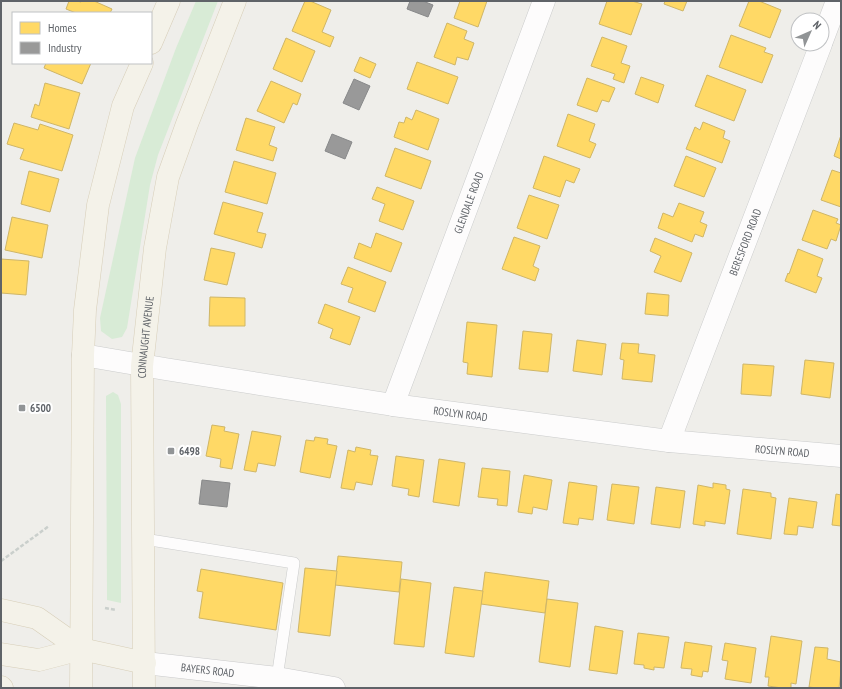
<svg xmlns="http://www.w3.org/2000/svg" width="842" height="689" font-family="'PT Sans Narrow',sans-serif">
	<rect width="100%" height="100%" fill="#efeeea"/>
	<g fill="#d8ebd6">
		<polygon points="196,1 218,1 158,155 150,185 127,328 122,337 112,339 101,331 100,318 135,158 176,48"/>
		<polygon points="113,392 118,395 121,404 121,603 107,600 106,396"/>
	</g>
	<g fill="#ffd966" stroke="#cfb667">
		<polygon points="69,1 77,1 81,2 81,1 94,1 112,9 110,13 76,13 66,9"/>
		<polygon points="305,1 310,1 331,10 322,32 334,37 330,47 292,31"/>
		<polygon points="460,1 487,1 478,27 454,18"/>
		<polygon points="607,1 632,1 642,4 631,35 599,24"/>
		<polygon points="665,1 687,1 683,11 664,4"/>
		<polygon points="749,1 759,1 781,10 770,38 739,26"/>
		<polygon points="447,23 467,31 464,39 474,43 468,60 457,57 455,65 434,57"/>
		<polygon points="731,35 766,48 764,52 773,55 762,83 719,67"/>
		<polygon points="602,37 627,46 621,63 630,66 624,83 613,79 615,74 591,66"/>
		<polygon points="286,38 315,51 302,82 273,69"/>
		<polygon points="360,57 376,64 370,78 354,71"/>
		<polygon points="417,62 458,77 448,104 407,89"/>
		<polygon points="46,63 91,63 82,84 44,68"/>
		<polygon points="707,75 746,90 734,121 695,106"/>
		<polygon points="641,77 664,85 658,103 635,94"/>
		<polygon points="587,78 615,88 609,102 602,100 597,112 577,105"/>
		<polygon points="271,81 301,94 297,105 293,103 284,123 257,111"/>
		<polygon points="45,83 80,93 69,129 31,117 35,104 39,106"/>
		<polygon points="416,110 439,119 428,150 394,137 399,122 404,123 406,117 412,120"/>
		<polygon points="568,114 595,124 589,141 596,144 590,158 557,146"/>
		<polygon points="246,118 275,127 269,145 277,148 273,161 236,150"/>
		<polygon points="703,122 725,131 723,138 730,141 722,163 686,149 695,127 700,130"/>
		<polygon points="14,123 38,130 40,124 73,135 62,171 20,159 24,149 7,144"/>
		<polygon points="841,135 841,159 834,156"/>
		<polygon points="395,148 431,161 421,189 385,176"/>
		<polygon points="544,156 580,169 574,183 566,180 560,197 533,188"/>
		<polygon points="686,156 716,168 704,197 674,186"/>
		<polygon points="234,161 276,173 267,204 225,192"/>
		<polygon points="832,170 841,173 841,207 821,200"/>
		<polygon points="29,171 59,179 50,212 21,204"/>
		<polygon points="377,187 414,201 403,230 379,221 385,204 372,199"/>
		<polygon points="529,195 559,205 547,239 517,228"/>
		<polygon points="223,202 263,213 257,232 266,234 262,248 214,234"/>
		<polygon points="679,203 704,212 700,222 707,225 703,237 695,234 692,242 658,228 663,213 673,217"/>
		<polygon points="813,210 838,219 836,223 841,225 836,241 831,239 827,249 802,240"/>
		<polygon points="12,217 48,225 42,258 5,250"/>
		<polygon points="376,233 402,243 391,272 354,258 359,243 371,248"/>
		<polygon points="514,237 540,246 533,266 539,269 535,281 502,269"/>
		<polygon points="655,238 692,253 681,282 654,272 661,256 650,251"/>
		<polygon points="211,248 235,253 227,285 204,280"/>
		<polygon points="798,249 823,259 817,276 822,278 816,293 785,281 788,273 789,274"/>
		<polygon points="1,259 29,261 26,295 1,293"/>
		<polygon points="348,267 386,282 375,312 348,302 353,288 341,284"/>
		<polygon points="647,293 669,295 668,316 645,314"/>
		<polygon points="210,297 245,298 245,326 209,326"/>
		<polygon points="325,304 360,317 350,345 330,338 333,329 318,323"/>
		<polygon points="467,322 497,325 492,377 467,374 468,363 463,362"/>
		<polygon points="523,331 552,334 548,372 519,369"/>
		<polygon points="577,340 606,344 602,375 573,371"/>
		<polygon points="622,343 639,344 638,353 655,355 652,382 622,379 624,360 620,359"/>
		<polygon points="805,360 834,363 830,398 801,394"/>
		<polygon points="743,364 774,366 771,396 741,394"/>
		<polygon points="212,425 225,427 224,431 239,434 232,469 220,467 221,459 206,456"/>
		<polygon points="252,431 281,436 275,466 258,463 256,472 244,470"/>
		<polygon points="315,437 328,439 327,444 337,446 330,478 300,472 306,440 314,441"/>
		<polygon points="356,447 371,450 370,455 378,456 372,485 356,482 354,490 341,488 348,450 355,452"/>
		<polygon points="396,456 424,460 419,497 408,495 409,489 392,486"/>
		<polygon points="439,459 465,463 459,506 433,502"/>
		<polygon points="482,468 510,471 507,506 497,505 498,499 478,497"/>
		<polygon points="524,475 552,480 547,510 533,507 532,514 518,512"/>
		<polygon points="569,482 597,486 593,520 579,518 578,525 563,523"/>
		<polygon points="713,483 726,485 726,489 730,490 725,524 705,521 705,526 693,524 698,485 713,488"/>
		<polygon points="612,484 639,487 634,524 607,520"/>
		<polygon points="656,487 685,491 680,528 651,524"/>
		<polygon points="743,489 771,493 771,497 776,498 771,539 737,534"/>
		<polygon points="836,494 841,495 841,526 832,525"/>
		<polygon points="789,498 817,502 813,528 798,526 797,535 784,534"/>
		<polygon points="338,556 402,562 399,592 335,585"/>
		<polygon points="305,568 337,571 330,636 298,632"/>
		<polygon points="201,569 283,583 276,630 199,618 203,592 197,591"/>
		<polygon points="485,572 549,581 545,613 481,604"/>
		<polygon points="401,579 431,583 424,647 394,644"/>
		<polygon points="454,587 483,591 474,657 445,653"/>
		<polygon points="547,599 578,603 570,667 539,662"/>
		<polygon points="595,626 623,631 617,674 589,670"/>
		<polygon points="638,633 669,637 664,668 654,667 654,670 644,668 644,665 634,664"/>
		<polygon points="771,636 802,641 796,684 791,683 791,688 782,688 768,686 769,677 765,677"/>
		<polygon points="685,642 712,646 708,672 703,671 702,677 691,675 692,669 681,668"/>
		<polygon points="725,643 756,648 751,683 725,679 728,661 722,660"/>
		<polygon points="815,647 828,648 827,659 841,662 841,671 839,688 817,688 809,687"/>
	</g>
	<g fill="#999" stroke="#88898a">
		<polygon points="410,1 423,1 433,5 428,17 407,9"/>
		<polygon points="354,79 370,86 359,110 343,103"/>
		<polygon points="332,134 352,142 345,159 325,151"/>
		<polygon points="202,480 230,483 227,507 199,504"/>
	</g>
	<g fill="none" stroke-linecap="round" stroke-linejoin="round">
		<defs>
			<polyline id="lane" points="144,539 294,563 277,678"/>
			<g id="street">
				<polyline points="822,41 837,1"/>
				<path id="s1" d="M83,355L165,369L393,405L669,441L841,456"/>
				<path id="s2" d="M393,405L544,1"/>
				<path id="s3" d="M669,441L821,44"/>
			</g>
			<g id="secondary">
				<path id="s4" d="M145,663L277,678L334,688"/>
			</g>
			<g id="primary">
				<polyline points="151,43 169,1"/>
				<polyline points="1,610 37,618 81,649 145,663"/>
				<polyline points="1,654 39,660 81,649"/>
				<polyline points="1,687 2,688"/>
				<polyline points="81,688 83,355 85,310 98,205 123,106 142,63"/>
				<path id="s5" d="M144,688L142,366L155,248L168,177L187,124L235,1"/>
			</g>
		</defs>
		<use href="#lane" stroke="#cbcccc" stroke-width="12"/>
		<use href="#street" stroke="#cbcccc" stroke-width="23"/>
		<use href="#secondary" stroke="#cacacb" stroke-width="23"/>
		<use href="#primary" stroke="#d7ceb8" stroke-width="23"/>
		<g stroke="#cacfcc" stroke-width="2.5" stroke-dasharray="4 2" stroke-linecap="butt">
			<polyline points="1,561 49,526"/>
			<polyline points="105,608 116,610"/>
		</g>
		<use href="#lane" stroke="#fdfcfc" stroke-width="11"/>
		<use href="#street" stroke="#fdfcfc" stroke-width="22"/>
		<use href="#secondary" stroke="#fdfcfc" stroke-width="22"/>
		<use href="#primary" stroke="#f4f2e9" stroke-width="22"/>
	</g>
	<g fill="#919496" stroke="#fff" stroke-width="1.5">
		<rect x="18" y="404" width="8" height="8" rx="2"/>
		<rect x="167" y="447" width="8" height="8" rx="2"/>
	</g>
	<g text-anchor="middle" stroke-width="4" stroke-linejoin="round" paint-order="stroke">
		<g font-size="11" fill="#5f6368" stroke="#fff">
			<text dy="4" stroke="none"><textPath href="#s2" startOffset="216">GLENDALE ROAD</textPath></text>
			<text dy="4" stroke="none"><textPath href="#s3" startOffset="213">BERESFORD ROAD</textPath></text>
			<text dy="4" stroke="none"><textPath href="#s5" startOffset="351">CONNAUGHT AVENUE</textPath></text>
			<text dy="4" stroke="none"><textPath href="#s1" startOffset="382">ROSLYN ROAD</textPath></text>
			<text dy="4" stroke="none"><textPath href="#s1" startOffset="706">ROSLYN ROAD</textPath></text>
			<text dy="4" stroke="none"><textPath href="#s4" startOffset="63">BAYERS ROAD</textPath></text>
		</g>
		<g font-size="11" font-weight="bold" fill="#5f6368" stroke="#fff" text-anchor="start">
			<text x="30" y="412">6500</text>
			<text x="179" y="455">6498</text>
		</g>
	</g>
	<rect width="842" height="689" fill="none" stroke="#5f6368" stroke-width="4"/>
	<rect x="12" y="12" width="140" height="52" fill="#ffffff" stroke="#bfc1c3"/>
	<rect x="20" y="22" width="20" height="12" fill="#ffd966" stroke="#bfc1c3"/>
	<text x="48" y="32" font-size="12" fill="#5f6368">Homes</text>
	<rect x="20" y="42" width="20" height="12" fill="#999999" stroke="#bfc1c3"/>
	<text x="48" y="52" font-size="12" fill="#5f6368">Industry</text>
	<g transform="translate(810 32) rotate(45)"><circle r="19" fill="#ffffff" stroke="#bfc1c3"/>
	<path d="M0-3L7 15L0 10L-7 15Z" fill="#919496"/>
	<text y="-6" font-size="11" font-weight="bold" text-anchor="middle" fill="#5f6368">N</text>
	</g>
</svg>
